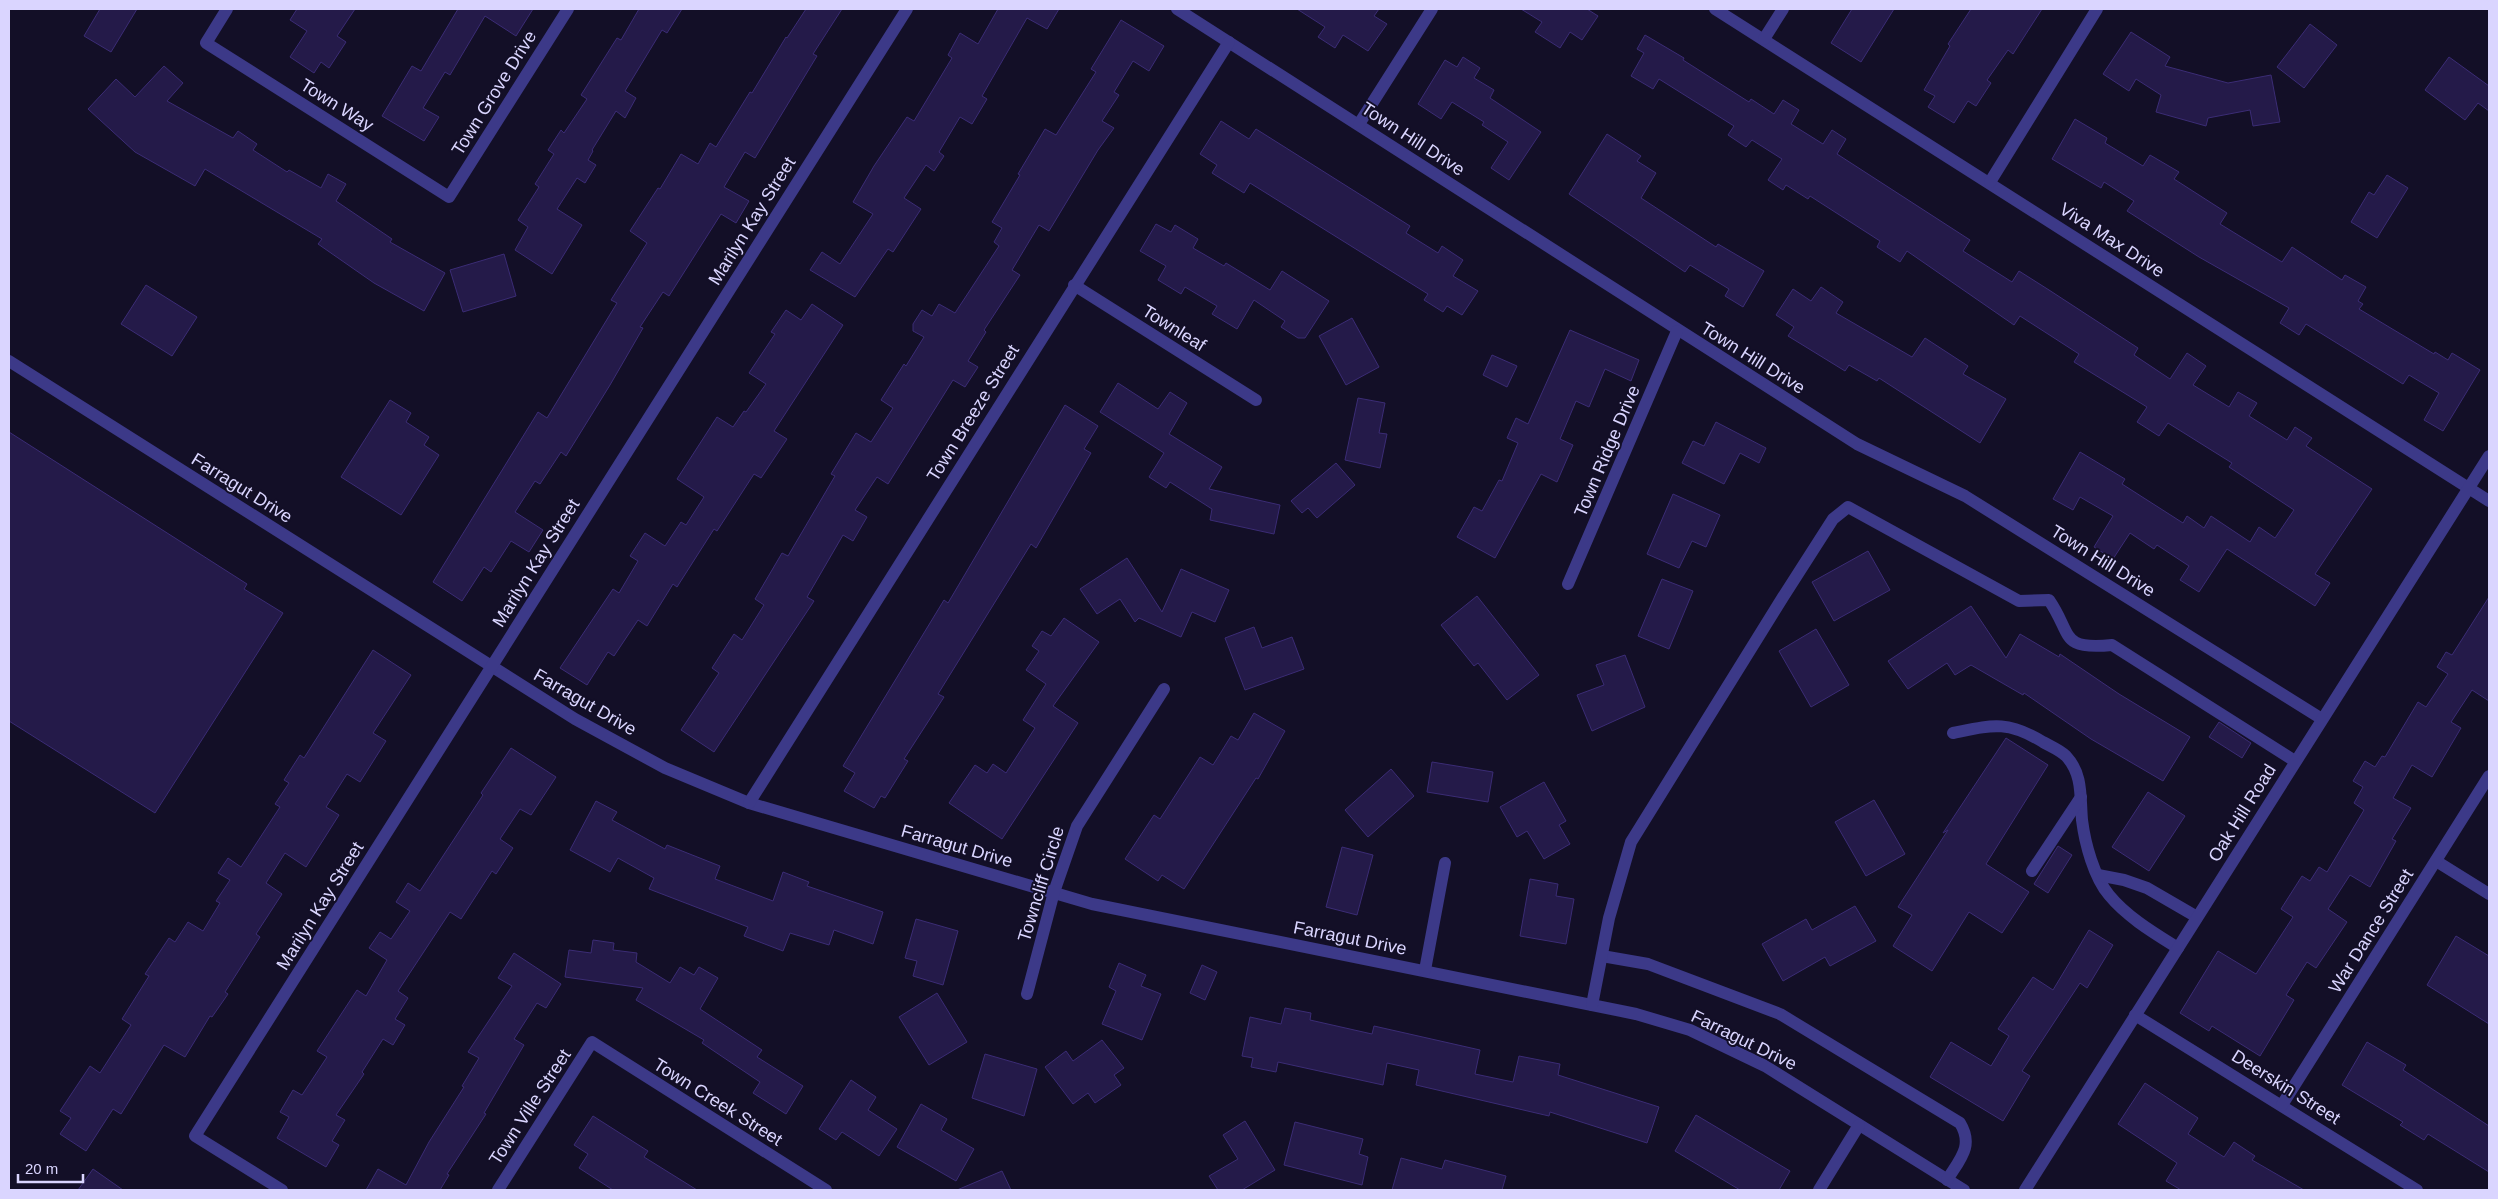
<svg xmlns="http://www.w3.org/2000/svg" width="2498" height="1199" font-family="Arial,sans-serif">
	<rect width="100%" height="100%" fill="#130f27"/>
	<g fill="#241a49" stroke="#3b2c75">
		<polygon points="100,9 137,9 111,52 84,36"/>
		<polygon points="297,9 355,9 337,36 346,42 329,68 321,62 314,73 290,57 307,31 290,20"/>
		<polygon points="458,9 533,9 516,36 485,16 450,75 445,72 423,108 439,117 424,141 382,116 412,66 421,71"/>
		<polygon points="639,9 682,9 667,33 662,30 625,91 636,98 625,118 616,111 592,150 593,151 588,160 596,165 585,183 577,178 557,209 582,225 552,274 515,250 528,227 518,220 539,187 535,184 554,154 548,150 561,130 564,133 587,99 581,95 617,38 621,40"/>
		<polygon points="806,9 842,9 813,54 817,56 755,158 745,152 724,187 749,201 736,223 721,214 669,296 663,292 640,327 643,328 610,385 566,456 561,452 540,484 535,481 515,512 543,530 529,552 511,541 491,572 484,567 462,601 433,582 538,412 547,418 617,303 611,300 647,243 630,231 658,188 660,189 681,154 698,164 710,143 716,147 750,92 752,93 786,37 787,38"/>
		<polygon points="998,9 1059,9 1047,29 1027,18 982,96 987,99 972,124 960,117 939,152 944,156 934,171 926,165 904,198 921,209 893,252 888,249 855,297 810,270 822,252 840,264 873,214 853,202 874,166 907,117 914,121 952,58 948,55 960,33 978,44"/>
		<polygon points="1297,9 1379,9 1374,16 1387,24 1368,51 1343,35 1335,48 1318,37 1325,27"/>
		<polygon points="1521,9 1587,9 1598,16 1582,40 1570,32 1560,48 1535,32 1542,22"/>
		<polygon points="1852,9 1894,9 1861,62 1831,43"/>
		<polygon points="1971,9 2042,9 2013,54 2008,50 1987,80 1991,83 1976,106 1968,101 1954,123 1928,107 1935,96 1924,90 1950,46 1948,44"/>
		<polygon points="1121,20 1164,46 1149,71 1133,61 1114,92 1119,95 1102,121 1114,128 1098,150 1049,231 1039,225 1012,270 1020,275 984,330 986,332 968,361 978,367 965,387 953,380 888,484 877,477 855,510 867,517 853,541 843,535 807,597 814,601 714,752 681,730 719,673 712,668 734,634 742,640 764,605 755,599 782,553 788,556 835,476 831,474 856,433 871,442 893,408 881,400 904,364 906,366 924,337 913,331 913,324 922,310 932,316 939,304 955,313 999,246 994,242 1002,228 992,222 1020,175 1018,174 1045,129 1056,135 1096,72 1091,69"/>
		<polygon points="2310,24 2337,45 2304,88 2277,67"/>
		<polygon points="2131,32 2170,57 2165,66 2228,83 2271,75 2280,122 2253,126 2250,110 2208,118 2206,126 2156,112 2161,95 2136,79 2129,91 2103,74"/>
		<polygon points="1645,35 1684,58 1683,60 1749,102 1751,99 1774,114 1783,100 1799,110 1791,124 1823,144 1832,130 1846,139 1837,154 1970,240 1963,251 2012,282 2019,271 2049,290 2138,348 2134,355 2170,379 2187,353 2206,366 2193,385 2229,407 2238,392 2257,403 2249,416 2287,440 2295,427 2312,438 2306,446 2372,489 2315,574 2330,583 2315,606 2227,549 2199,592 2180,580 2189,566 2157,545 2154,549 2130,533 2113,559 2094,547 2113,516 2080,497 2073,510 2053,499 2080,452 2125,479 2122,484 2183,523 2187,516 2204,528 2211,516 2250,542 2259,527 2275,538 2294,510 2229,467 2232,463 2168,423 2159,436 2137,422 2147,407 2074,362 2079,354 2020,316 2014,325 1907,251 1900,262 1877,247 1880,241 1810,196 1808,199 1786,185 1783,190 1768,180 1782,159 1752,140 1746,147 1728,135 1734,126 1659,79 1653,89 1631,76 1644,53 1637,49"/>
		<polygon points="1463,57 1480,68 1474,78 1494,90 1490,98 1541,132 1509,180 1491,168 1508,142 1482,125 1484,122 1452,102 1441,119 1418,104 1445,60 1457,67"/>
		<polygon points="2449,57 2489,86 2489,111 2478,103 2465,120 2425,90"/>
		<polygon points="164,66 183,83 167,101 233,138 238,131 257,144 253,150 287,172 289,170 321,188 328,174 346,184 336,201 392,239 390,242 445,273 424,311 374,283 318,244 322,239 205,169 195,186 135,152 88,109 116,79 135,97"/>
		<polygon points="2075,119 2107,138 2105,143 2143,166 2150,155 2179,172 2174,179 2227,213 2220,224 2282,262 2292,247 2342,280 2345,275 2366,287 2358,301 2363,304 2359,309 2434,354 2435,352 2448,360 2452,353 2480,370 2443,431 2424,420 2439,393 2409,375 2403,384 2306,324 2299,335 2280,323 2289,308 2199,257 2127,211 2134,201 2104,182 2101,188 2052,159"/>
		<polygon points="1221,121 1249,139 1256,129 1410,226 1406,233 1438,253 1442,246 1463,260 1453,276 1478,291 1462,315 1447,306 1443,312 1424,300 1428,294 1250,183 1244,193 1212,173 1217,165 1200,154"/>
		<polygon points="1607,134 1641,156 1637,161 1656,173 1641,198 1716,247 1718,244 1764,271 1743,307 1725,296 1729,289 1690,265 1685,272 1569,194"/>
		<polygon points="2387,175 2408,188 2377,238 2351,222 2369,192 2374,195"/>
		<polygon points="1156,224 1171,232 1175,225 1198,239 1193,248 1224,266 1226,263 1270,290 1282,271 1329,301 1305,338 1298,338 1281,327 1285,321 1254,300 1237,329 1212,314 1217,306 1185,287 1181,294 1158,280 1166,266 1140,251"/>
		<polygon points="504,254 516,296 463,312 450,270"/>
		<polygon points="146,285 197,317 172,356 121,324"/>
		<polygon points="1821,287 1843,302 1836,313 1912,357 1925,338 1968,366 1963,374 2006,399 1980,443 1879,378 1877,381 1849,365 1845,371 1788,336 1794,327 1776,315 1793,289 1811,301"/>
		<polygon points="812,304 843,325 774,431 787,439 761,478 754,474 717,531 714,529 677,587 673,584 647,626 638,620 614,656 608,652 587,685 560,668 613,589 619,593 638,561 630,556 645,533 665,546 681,522 686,525 704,497 677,479 717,417 733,427 744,411 746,412 766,384 749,373 775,334 771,332 786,310 801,320"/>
		<polygon points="1352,318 1379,367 1346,385 1319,336"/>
		<polygon points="1570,330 1639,360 1631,381 1605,369 1589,407 1576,401 1560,439 1573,445 1557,482 1541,474 1495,558 1457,537 1474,507 1482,511 1499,480 1502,481 1518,443 1507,438 1516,418 1528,424"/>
		<polygon points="1492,355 1517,366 1507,387 1483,375"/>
		<polygon points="1118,383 1158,409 1170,392 1187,403 1169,434 1222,467 1209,489 1280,505 1274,534 1210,520 1212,509 1170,482 1166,488 1149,477 1164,453 1100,412"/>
		<polygon points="1358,398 1385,403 1379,433 1387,434 1380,468 1345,460"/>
		<polygon points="390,400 411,413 406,422 429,437 424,445 439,455 401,515 341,477"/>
		<polygon points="1065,405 1098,426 1084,449 1091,453 1036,548 1031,544 938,694 944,697 904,759 908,761 885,798 881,796 874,808 844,791 855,773 843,766 944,600 948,603"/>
		<polygon points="1716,422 1766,448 1759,463 1740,453 1724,484 1682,463 1693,441 1704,446"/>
		<polygon points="9,432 247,584 244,589 283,613 155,813 9,721"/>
		<polygon points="1336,463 1355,485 1317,518 1308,508 1302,513 1291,501"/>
		<polygon points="1673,494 1720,515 1706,547 1692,541 1679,568 1647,554"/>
		<polygon points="1868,551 1890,590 1834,621 1812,582"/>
		<polygon points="1127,558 1162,612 1181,569 1229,590 1215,622 1192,612 1181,637 1139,618 1135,622 1120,599 1097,614 1080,589"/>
		<polygon points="1662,579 1693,591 1669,649 1638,636"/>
		<polygon points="1477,596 1539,675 1507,700 1478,663 1474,666 1441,625"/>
		<polygon points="2489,597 2489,701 2472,690 2451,722 2461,728 2432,777 2412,765 2393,798 2411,808 2392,839 2396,841 2370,887 2350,875 2328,909 2347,922 2316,968 2307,962 2286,995 2294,1000 2260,1056 2212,1026 2209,1031 2180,1013 2218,951 2256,974 2293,917 2281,909 2302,876 2310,881 2319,867 2327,872 2364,810 2354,803 2363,787 2353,781 2365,761 2375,767 2382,756 2385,757 2418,702 2426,707 2448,674 2437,667 2446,652 2452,655"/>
		<polygon points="1971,606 2006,658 2020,634 2059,657 2060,654 2119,694 2190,737 2163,781 2091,739 2024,693 2023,695 1971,665 1955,675 1947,663 1908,689 1888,661"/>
		<polygon points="1064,618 1099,642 1053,706 1078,723 1002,839 949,803 975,765 987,773 993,764 1006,773 1035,728 1023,720 1046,684 1026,670 1039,651 1032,646 1042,631 1051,636"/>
		<polygon points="1254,627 1262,648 1292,637 1304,669 1245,690 1225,638"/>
		<polygon points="1816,629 1849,685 1811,707 1779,651"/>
		<polygon points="373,650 411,675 373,733 386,741 360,782 347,774 326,807 339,815 306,867 285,853 266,883 282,894 256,934 260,937 225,992 228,994 212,1017 210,1016 185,1057 164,1045 121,1114 113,1109 86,1151 60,1134 71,1118 60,1111 90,1066 100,1073 131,1025 122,1019 149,976 145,974 169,938 175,942 188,922 203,931 220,903 216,901 230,880 218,873 228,858 241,867 280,807 275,804 289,783 284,780 300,755 304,758"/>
		<polygon points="1625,655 1645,707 1592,731 1577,695 1604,685 1596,665"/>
		<polygon points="1254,713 1285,731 1258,779 1256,778 1184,889 1162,875 1158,881 1125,859 1154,815 1160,819 1200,757 1213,765 1231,736 1238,740"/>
		<polygon points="2219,722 2251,743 2242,758 2209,737"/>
		<polygon points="2006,738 2048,765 1986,864 2029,892 2002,933 1969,912 1932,971 1893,946 1912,915 1898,907 1948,830 1943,833"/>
		<polygon points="511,748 556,777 531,815 520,809 500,839 513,848 496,874 492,871 461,919 450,912 398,991 408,998 395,1019 405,1025 393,1045 383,1039 362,1072 364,1074 336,1115 345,1120 332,1141 339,1145 326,1167 277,1138 289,1117 280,1112 293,1090 302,1095 327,1057 317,1051 357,990 366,996 387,960 369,948 380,932 391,939 410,911 396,902 408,883 420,891 483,795 481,793"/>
		<polygon points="1432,762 1493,772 1488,802 1427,792"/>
		<polygon points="1391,769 1414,796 1368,837 1345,810"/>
		<polygon points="1544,782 1566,821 1559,825 1570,844 1544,859 1527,831 1517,837 1500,807"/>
		<polygon points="2148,792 2185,816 2149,871 2112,847"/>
		<polygon points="1874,800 1905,854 1866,876 1835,822"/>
		<polygon points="596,801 617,812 612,820 665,849 667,845 720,866 715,879 773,901 783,872 809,882 807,886 883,912 873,944 834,930 829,945 790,933 783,951 744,936 748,927 649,889 654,878 618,858 610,872 570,850"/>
		<polygon points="2058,846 2072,855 2048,893 2034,884"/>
		<polygon points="1342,847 1373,855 1357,915 1326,907"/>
		<polygon points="1530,879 1558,884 1556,896 1574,899 1566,944 1520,936"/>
		<polygon points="1855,906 1876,941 1830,966 1825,957 1783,981 1762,944 1806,919 1812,930"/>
		<polygon points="916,919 958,931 943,985 913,976 917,961 905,958"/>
		<polygon points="2089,930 2113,945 2087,988 2080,983 2022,1071 2030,1076 2003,1121 1930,1077 1951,1042 1991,1066 2009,1036 1998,1029 2033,977 2053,990"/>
		<polygon points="2456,936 2489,956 2489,1024 2427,985"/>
		<polygon points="593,940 614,943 613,950 637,953 636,962 670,983 680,967 694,975 699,967 718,978 700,1009 762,1050 757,1057 803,1086 786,1114 753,1093 760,1082 702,1043 704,1040 636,1000 643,988 565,977 569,950 591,953"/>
		<polygon points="514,953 561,984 546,1008 537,1003 514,1039 524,1045 484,1113 486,1114 447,1174 449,1175 440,1190 366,1190 378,1169 406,1185 429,1142 464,1087 462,1086 479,1058 468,1052 512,986 498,978"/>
		<polygon points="1119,963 1146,975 1141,986 1161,994 1142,1040 1102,1024 1116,991 1109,987"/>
		<polygon points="1202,965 1217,972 1205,1000 1190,993"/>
		<polygon points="937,993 967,1042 929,1065 899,1017"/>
		<polygon points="1285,1008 1311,1013 1310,1020 1372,1034 1374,1026 1480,1050 1475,1074 1513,1082 1519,1056 1560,1064 1558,1075 1659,1107 1647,1143 1550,1112 1549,1116 1416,1085 1419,1070 1387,1063 1383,1085 1278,1062 1276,1072 1251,1067 1253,1058 1242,1056 1250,1017 1281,1024"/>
		<polygon points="1102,1040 1124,1068 1114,1075 1121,1085 1095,1103 1088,1093 1073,1104 1045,1067 1066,1051 1073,1061"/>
		<polygon points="2367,1042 2406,1065 2403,1070 2489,1126 2489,1172 2428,1134 2424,1140 2400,1125 2403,1122 2342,1085"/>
		<polygon points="985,1054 1037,1069 1024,1116 972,1098"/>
		<polygon points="851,1080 876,1097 868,1110 897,1129 879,1156 842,1132 836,1140 819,1129"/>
		<polygon points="2145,1083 2198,1118 2188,1134 2224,1157 2234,1142 2255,1156 2252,1160 2304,1190 2181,1190 2166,1181 2177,1163 2118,1124"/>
		<polygon points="921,1104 947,1119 941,1130 974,1149 956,1181 897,1147"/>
		<polygon points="1696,1115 1790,1171 1779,1190 1740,1190 1675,1151"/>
		<polygon points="593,1116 648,1151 644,1157 697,1190 613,1190 579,1168 588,1154 574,1145"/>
		<polygon points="1245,1121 1275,1170 1242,1190 1218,1190 1209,1176 1238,1159 1223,1135"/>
		<polygon points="1295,1122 1363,1139 1359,1154 1368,1157 1362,1185 1284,1165"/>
		<polygon points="1401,1158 1442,1169 1445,1160 1506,1176 1502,1190 1392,1190"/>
		<polygon points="93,1169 123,1190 78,1190"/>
		<polygon points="1002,1171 1011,1190 957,1190"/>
	</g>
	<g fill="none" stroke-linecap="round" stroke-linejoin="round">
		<g stroke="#3c3988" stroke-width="12">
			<polyline points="227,9 206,43 449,197 568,9"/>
			<polyline points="1177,9 1857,444 1965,496 2322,719"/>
			<polyline points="1715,9 2489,501"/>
			<polyline points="1764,39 1783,9"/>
			<polyline points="1359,124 1432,9"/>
			<polyline points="1990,182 2097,9"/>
			<polyline points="1074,285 1256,400"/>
			<polyline points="9,361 575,719 665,768 749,803 1092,904 1636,1014 1690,1030 1765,1066 1964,1190"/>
			<polyline points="1568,584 1677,331"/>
			<path d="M1953,733C1992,725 2007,720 2043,742C2050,746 2060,750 2066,756C2083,774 2080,797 2082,820C2085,844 2094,877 2109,895C2127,917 2154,933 2178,948"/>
			<polyline points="749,803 1229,42"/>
			<polyline points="2436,861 2489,894"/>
			<polyline points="2032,871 2081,797"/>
			<polyline points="2098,875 2124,880 2147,888 2197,917"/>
			<path d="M1602,956L1648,964L1780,1014L1960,1123C1974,1146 1960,1159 1947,1180"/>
			<polyline points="1425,970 1445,863"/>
			<polyline points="1027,994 1054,892 1077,826 1164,689"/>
			<path d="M1592,1005L1609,918L1631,842L1783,597L1833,519L1848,507L2019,601L2049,600C2073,635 2059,650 2112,645L2295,761"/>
			<polyline points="2135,1015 2417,1190"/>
			<polyline points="2282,1105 2489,776"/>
			<polyline points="282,1190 195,1136 907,9"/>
			<polyline points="498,1190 592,1042 826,1190"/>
			<polyline points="1819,1190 1859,1125"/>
			<polyline points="2025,1190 2489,456"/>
		</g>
	</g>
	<g text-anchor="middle" stroke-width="4" stroke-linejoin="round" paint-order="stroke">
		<g font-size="18" fill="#dad5ff" stroke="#130f27">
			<text transform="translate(494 93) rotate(-58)" y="6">Town Grove Drive</text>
			<text transform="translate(337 105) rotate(32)" y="6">Town Way</text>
			<text transform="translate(1413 139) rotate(33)" y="6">Town Hill Drive</text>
			<text transform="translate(752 221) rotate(-58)" y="6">Marilyn Kay Street</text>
			<text transform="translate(2112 240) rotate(33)" y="6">Viva Max Drive</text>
			<text transform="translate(1174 328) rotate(32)" y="6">Townleaf</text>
			<text transform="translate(1753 358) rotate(32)" y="6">Town Hill Drive</text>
			<text transform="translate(973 413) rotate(-58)" y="6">Town Breeze Street</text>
			<text transform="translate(1607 451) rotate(-67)" y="6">Town Ridge Drive</text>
			<text transform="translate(242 488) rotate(32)" y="6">Farragut Drive</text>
			<text transform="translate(2103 561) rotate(32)" y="6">Town Hill Drive</text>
			<text transform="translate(536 563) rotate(-58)" y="6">Marilyn Kay Street</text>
			<text transform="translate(585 702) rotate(30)" y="6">Farragut Drive</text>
			<text transform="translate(2242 813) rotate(-58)" y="6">Oak Hill Road</text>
			<text transform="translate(957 846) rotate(16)" y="6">Farragut Drive</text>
			<text transform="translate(1041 884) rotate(-73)" y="6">Towncliff Circle</text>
			<text transform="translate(320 906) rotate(-58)" y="6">Marilyn Kay Street</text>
			<text transform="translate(2371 931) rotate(-58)" y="6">War Dance Street</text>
			<text transform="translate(1350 938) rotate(11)" y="6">Farragut Drive</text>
			<text transform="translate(1744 1040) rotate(26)" y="6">Farragut Drive</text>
			<text transform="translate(2286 1087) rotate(32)" y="6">Deerskin Street</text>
			<text transform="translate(718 1102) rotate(32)" y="6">Town Creek Street</text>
			<text transform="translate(530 1107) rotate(-57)" y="6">Town Ville Street</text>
		</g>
	</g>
	<rect width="2498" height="1199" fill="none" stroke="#dad5ff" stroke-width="20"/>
	<path d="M18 1174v8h65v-8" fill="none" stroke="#dad5ff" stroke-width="2.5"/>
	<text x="25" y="1174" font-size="15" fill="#dad5ff" stroke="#130f27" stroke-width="4" paint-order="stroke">20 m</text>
</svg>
